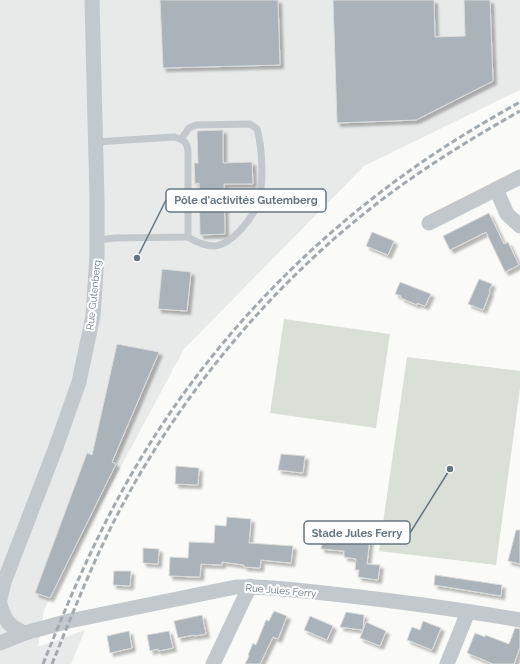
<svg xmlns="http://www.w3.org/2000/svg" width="520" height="664" font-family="Raleway,sans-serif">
	<defs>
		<filter id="shadow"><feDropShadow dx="3.5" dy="3.5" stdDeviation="1" flood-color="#0004"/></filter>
	</defs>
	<rect width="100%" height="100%" fill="#fafaf8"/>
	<polygon fill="#e8e9e9" points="0,0 520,0 520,90 364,166 184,349 44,610 38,647 85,630 71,664 0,664"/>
	<g fill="#dadfd7">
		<polygon points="284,319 390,334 376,428 270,413"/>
		<polygon points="407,357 520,371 520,388 496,565 379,551"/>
	</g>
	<g fill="#aab3b9" stroke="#dcdcda" filter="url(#shadow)">
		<polygon points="160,0 278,0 280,65 163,68"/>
		<polygon points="333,0 434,0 435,37 465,36 464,0 490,0 493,81 416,120 337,123"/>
		<polygon points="223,130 223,163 252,162 253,184 224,184 225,234 200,235 199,183 195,184 194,163 198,163 197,131"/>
		<polygon points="489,213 504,244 508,242 519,265 505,272 486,232 450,250 443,236"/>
		<polygon points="372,232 394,241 388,255 366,246"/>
		<polygon points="162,269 191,272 187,311 158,309"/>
		<polygon points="479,279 492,284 489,291 490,292 483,310 468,304"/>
		<polygon points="400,282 431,294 425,306 417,303 417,305 401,298 401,296 395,294"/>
		<polygon points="117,344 159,352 112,462 116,464 50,598 35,593 87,453 92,455"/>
		<polygon points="281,454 305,456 303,473 278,470"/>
		<polygon points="176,466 199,468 198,485 175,484"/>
		<polygon points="227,517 251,519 249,543 293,546 291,563 261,560 260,568 244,567 244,565 222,562 222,565 201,564 200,577 169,576 170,557 188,558 189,542 214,543 215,525 226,526"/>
		<polygon points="342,529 354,531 354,535 370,537 367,564 380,565 378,580 358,577 359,570 355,570 356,559 344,557 344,551 321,549 323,535 341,537"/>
		<polygon points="516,530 520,530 520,564 508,561"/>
		<polygon points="143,548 159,549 158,564 143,563"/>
		<polygon points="114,571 131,571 130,586 113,585"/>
		<polygon points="435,575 502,585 501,596 434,585"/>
		<polygon points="274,611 287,616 278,639 273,637 260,664 245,664 249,656 248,655 253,643 256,645 266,620 269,621"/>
		<polygon points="346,612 364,615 363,630 340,627"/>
		<polygon points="202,615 206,634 194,636 194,635 178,638 174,621"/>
		<polygon points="310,616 333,626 327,640 304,630"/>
		<polygon points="423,621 441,628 432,650 407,640 412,627 420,630"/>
		<polygon points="366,622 386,631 380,646 360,638"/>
		<polygon points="515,628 520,629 520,647 514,664 493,664 467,653 475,633 485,637 485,635 509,644"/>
		<polygon points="129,631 132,648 110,653 107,636"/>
		<polygon points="169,631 173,648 158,651 158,649 150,651 147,635"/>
	</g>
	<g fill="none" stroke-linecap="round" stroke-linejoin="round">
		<g stroke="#c3c8cc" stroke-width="7">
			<path d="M181,139L189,128L196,125L250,124L257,129C262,146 264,181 259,199C255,216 232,245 214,246C204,246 196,242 188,237"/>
			<path d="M96,142L174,137C183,139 187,142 188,151V237L116,238L97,240"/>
		</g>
		<g stroke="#c3c8cc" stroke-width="15">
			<polyline points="496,189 507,214 520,226"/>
			<polyline points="429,223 520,177"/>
			<polyline points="0,599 4,582 56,447 79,382 93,316 97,255 97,199 92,0"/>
			<path d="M0,604C5,621 9,627 25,633"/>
			<path d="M0,643L25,633L69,621L236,587C269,586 301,591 333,594C396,601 458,609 520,620"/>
			<polyline points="213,664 250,586"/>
			<polyline points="447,664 468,612"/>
		</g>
		<g stroke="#a2aab0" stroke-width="3" stroke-dasharray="6 3" stroke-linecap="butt">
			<path d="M43,664C69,599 96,536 131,475C198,358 292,256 401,177C439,149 479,125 520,102"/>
			<path d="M52,664C74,610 95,556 123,504C191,378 289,265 406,182C443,156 481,133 520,111"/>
		</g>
	</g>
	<g text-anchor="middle" stroke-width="4" stroke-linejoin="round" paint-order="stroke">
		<g font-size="10" fill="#657683" stroke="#fff">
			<text transform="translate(93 295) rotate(-84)" y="4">Rue Gutenberg</text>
			<text transform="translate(281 590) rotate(5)" y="4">Rue Jules Ferry</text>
		</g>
	</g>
	<path fill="none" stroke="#657683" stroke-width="1.5" d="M137 258L166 200M450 469L410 533"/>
	<g fill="#657683" stroke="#fff" stroke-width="1.5">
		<circle cx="137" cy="258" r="4"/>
		<circle cx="450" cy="469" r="4"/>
	</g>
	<g fill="#fff" stroke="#657683" stroke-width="1.5">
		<rect x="166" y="189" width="160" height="23" rx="4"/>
		<rect x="304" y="521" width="106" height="23" rx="4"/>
	</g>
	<g font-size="11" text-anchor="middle" font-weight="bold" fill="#657683">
		<text x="246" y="204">Pôle d'activités Gutemberg</text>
		<text x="357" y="537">Stade Jules Ferry</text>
	</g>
</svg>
